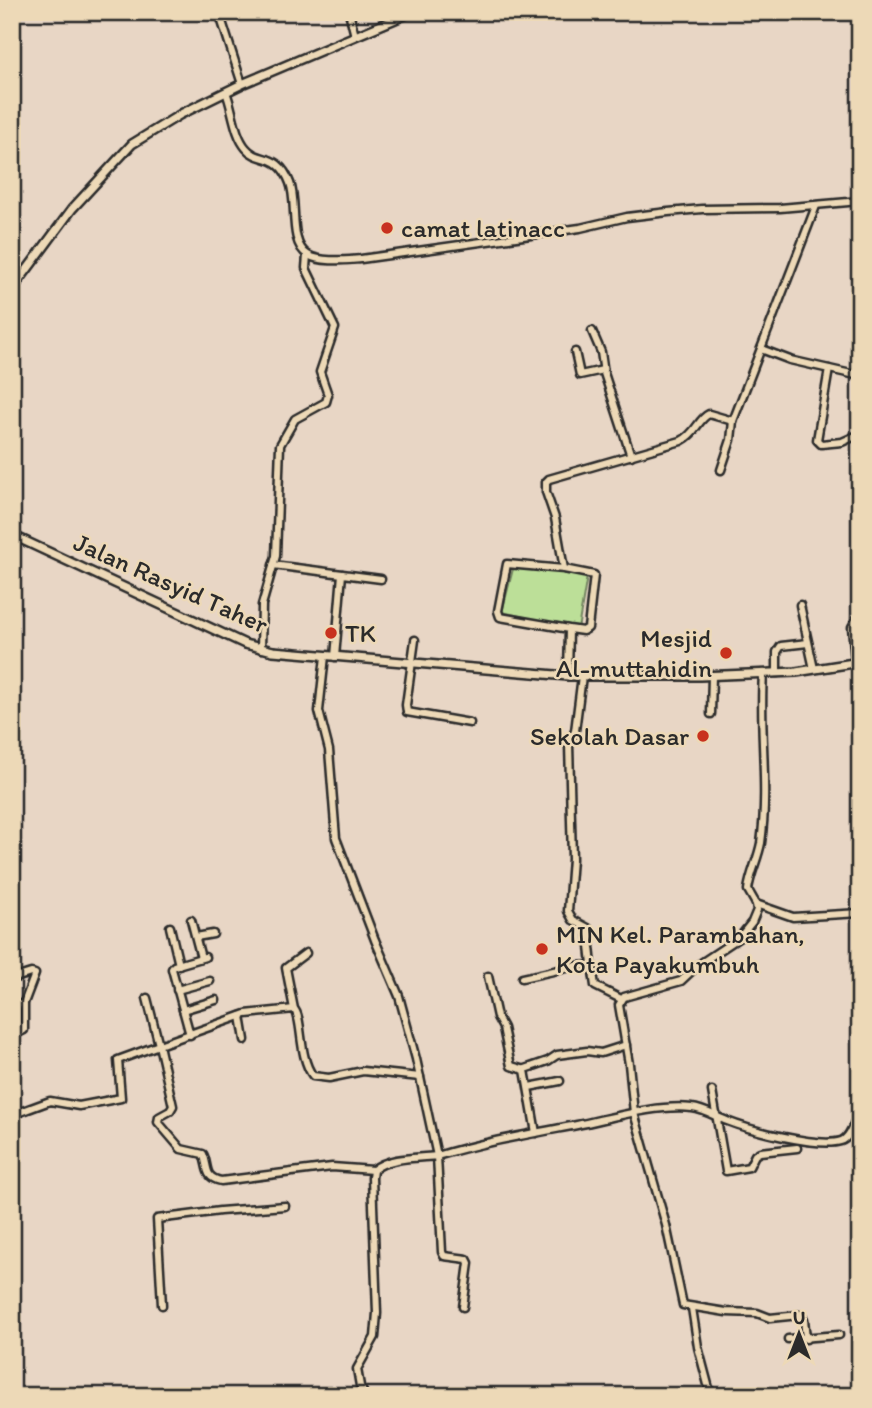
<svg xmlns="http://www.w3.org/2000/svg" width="872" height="1408" font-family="Itim,sans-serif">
	<rect width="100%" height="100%" fill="#e8d6c5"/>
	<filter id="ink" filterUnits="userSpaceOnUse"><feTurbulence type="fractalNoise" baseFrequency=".0143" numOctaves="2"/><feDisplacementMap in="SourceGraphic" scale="14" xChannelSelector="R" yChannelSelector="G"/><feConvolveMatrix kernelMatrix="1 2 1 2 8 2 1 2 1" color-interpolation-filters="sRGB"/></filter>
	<g filter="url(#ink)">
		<polygon fill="#bcdf98" stroke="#748562" stroke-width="2" points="514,565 587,576 578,629 502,612"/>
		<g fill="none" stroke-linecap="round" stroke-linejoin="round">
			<defs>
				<g id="minor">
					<polyline points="219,12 242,84"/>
					<polyline points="349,12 355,36"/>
					<path d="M226,92C233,109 234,134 246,148C259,164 278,151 290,183C298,203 288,243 308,255C321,263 346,260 361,259L580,228L627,217L668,212L702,209L780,208L860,201"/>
					<polyline points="592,331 601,352 604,373 631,456"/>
					<polyline points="761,349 790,360 860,376"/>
					<polyline points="575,352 580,375 603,370"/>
					<polyline points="829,369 817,440 821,444 842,442 860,434"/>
					<polyline points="721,470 731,440 733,421 816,206"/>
					<polyline points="273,565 381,579"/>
					<path d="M564,569L555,518L546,492V482L549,479L681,441C696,434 698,419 709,414L733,421"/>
					<polyline points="800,605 814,669"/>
					<polyline points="415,640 406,705 407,712 470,723"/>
					<polyline points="261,649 262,605 276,556 280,445 295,419 326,402 328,395 320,372 335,328 306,268 307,255"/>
					<path d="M325,656L319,711L329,750L336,838L375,940L399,996L416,1059L437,1156C483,1142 530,1134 577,1125C611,1118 657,1104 692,1108C704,1109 716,1117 727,1121C750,1130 818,1148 841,1141C851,1138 855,1119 860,1111"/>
					<polyline points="335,657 342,574"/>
					<polyline points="855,662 852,627 860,613"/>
					<polyline points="777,673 777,652 781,646 808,643"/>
					<path d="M763,674C759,730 769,786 761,843C758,859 750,874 748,890L756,904L757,910L752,922L740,937L698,965L681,981L624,997L619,1005L629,1064L634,1113L666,1225L683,1305L726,1312L757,1313L770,1318L799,1315L804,1319L806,1339"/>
					<polyline points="568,676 569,629 583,631 588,628 594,575 564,569 507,564 498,611 500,617 569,629"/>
					<polyline points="582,676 575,731 569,744 572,859 568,911 573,920 588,928 592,965"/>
					<polyline points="711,714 712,675"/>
					<polyline points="756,904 793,917 860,913"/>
					<polyline points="191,920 201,958"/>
					<polyline points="170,927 179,965"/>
					<polyline points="196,937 213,934"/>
					<polyline points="488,976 497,1017 503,1028 511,1066 525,1070 536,1133"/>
					<polyline points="522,978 576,966 592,965 595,986 621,999"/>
					<polyline points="12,979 31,973 35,974 24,1003 24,1030 12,1036"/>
					<polyline points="177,990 210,981"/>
					<polyline points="12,1007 24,1003"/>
					<polyline points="294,1009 286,968 306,953"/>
					<polyline points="183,1010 216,1000"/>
					<polyline points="241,1016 245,1040"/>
					<polyline points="190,1035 172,969 174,966 205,957"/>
					<polyline points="525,1069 548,1061 557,1055 587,1051 601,1053 626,1045"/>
					<polyline points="529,1087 560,1081"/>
					<polyline points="712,1091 726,1171 749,1167 755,1155 760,1152 797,1148"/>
					<polyline points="12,1115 50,1101 79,1106 121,1098 118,1060 159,1045 147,998"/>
					<path d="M373,1170L332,1167L221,1181C203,1177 209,1166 203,1154L181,1149L158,1122L159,1117L170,1111L173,1106L159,1045L246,1014L294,1009C303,1017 298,1057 313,1076L329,1078L363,1071L420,1077"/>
					<polyline points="162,1305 157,1219 220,1211 285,1206"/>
					<polyline points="692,1308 698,1347 711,1396"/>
					<polyline points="788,1339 839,1335"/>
					<path d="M365,1396L360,1386L357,1369L375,1337L377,1313L372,1178L373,1170C388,1157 417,1158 437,1156L442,1252L444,1256L467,1259L469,1263L463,1307"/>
				</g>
				<g id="tertiary">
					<polyline points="12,290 72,209 132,144 181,114 242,84 412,12"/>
					<polyline points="12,535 245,644 273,651 568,676 700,676 796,672 860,662"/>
				</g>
			</defs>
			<use href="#minor" stroke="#2b2b2b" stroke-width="11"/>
			<use href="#tertiary" stroke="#2b2b2b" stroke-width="12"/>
			<use href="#minor" stroke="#edd9b7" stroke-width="6"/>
			<use href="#tertiary" stroke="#edd9b7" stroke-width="7"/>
		</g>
	</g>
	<g fill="#c8321e" stroke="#edd9b7" stroke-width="2.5">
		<circle cx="387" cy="228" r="7"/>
		<circle cx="331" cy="633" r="7"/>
		<circle cx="726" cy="653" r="7"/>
		<circle cx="703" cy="736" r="7"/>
		<circle cx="542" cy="949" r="7"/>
	</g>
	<g text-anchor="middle" stroke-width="5" stroke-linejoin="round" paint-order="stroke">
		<g font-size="26" fill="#2b2b2b" stroke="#edd9b7" text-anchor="start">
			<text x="401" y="237">camat latinacc</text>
			<text x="345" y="642">TK</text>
			<text x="712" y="647" text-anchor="end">Mesjid<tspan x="712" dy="30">Al-muttahidin</tspan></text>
			<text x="689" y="745" text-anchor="end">Sekolah Dasar</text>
			<text x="556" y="943">MIN Kel. Parambahan,<tspan x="556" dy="30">Kota Payakumbuh</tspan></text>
		</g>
		<g font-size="26" fill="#2b2b2b" stroke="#edd9b7">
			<text transform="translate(171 583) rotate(24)" y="9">Jalan Rasyid Taher</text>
		</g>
	</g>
	<rect width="872" height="1408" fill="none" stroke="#edd9b7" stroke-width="42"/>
	<rect x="21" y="21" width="830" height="1366" fill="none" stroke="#2b2b2b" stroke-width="2.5" filter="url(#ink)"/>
	<g transform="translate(799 1334)" stroke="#edd9b7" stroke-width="5" paint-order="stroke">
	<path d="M0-5L12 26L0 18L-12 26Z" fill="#2b2b2b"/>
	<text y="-10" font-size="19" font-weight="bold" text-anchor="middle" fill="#2b2b2b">U</text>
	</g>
</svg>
